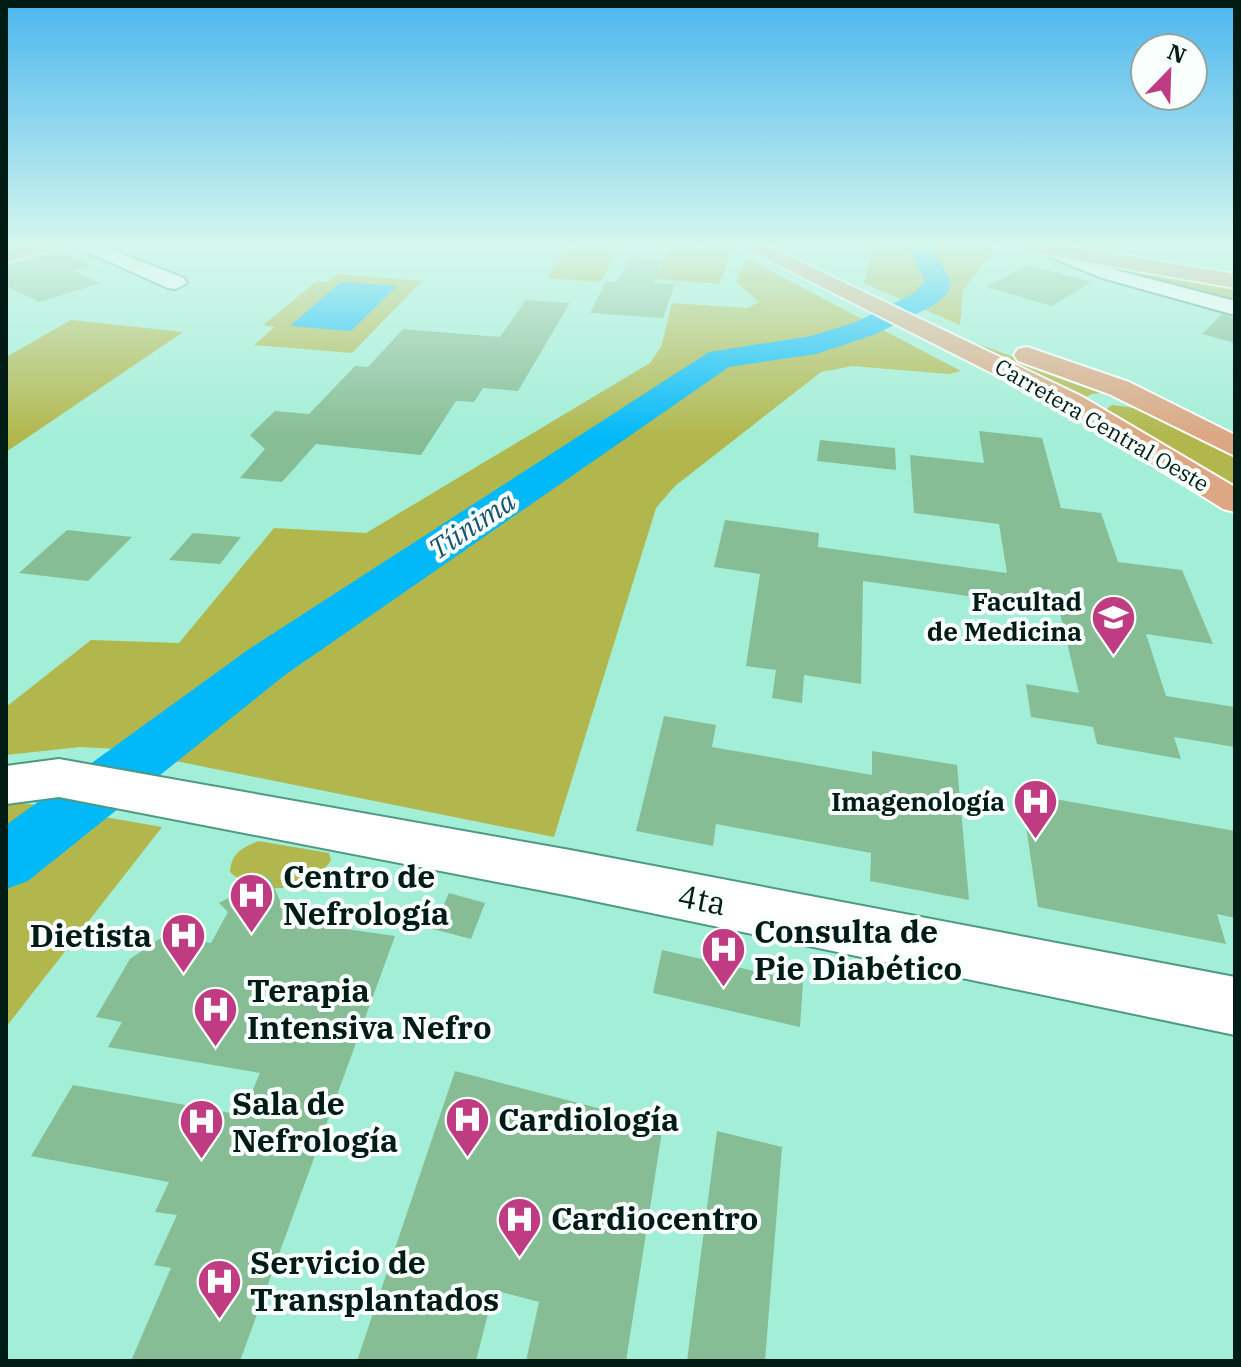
<svg xmlns="http://www.w3.org/2000/svg" width="1241" height="1367" font-family="'IBM Plex Serif',serif">
	<rect width="100%" height="100%" fill="#a3eed6"/>
	<g fill="#b1b74d">
		<polygon points="672,246 731,249 720,284 656,279"/>
		<polygon points="873,246 996,246 963,290 960,325 864,283"/>
		<polygon points="569,247 618,251 600,282 547,278"/>
		<polygon points="746,258 961,371 949,374 852,366 821,372 675,486 656,508 554,837 116,749 80,747 6,755 6,707 91,640 179,643 274,528 366,533 650,363 661,347 672,303 747,308 759,302 736,282"/>
		<polygon points="1132,265 1235,285 1235,304 1120,276"/>
		<polygon points="337,274 422,281 352,353 254,345 275,327 263,325 317,281 328,282"/>
		<polygon points="71,320 183,332 6,452 6,357"/>
		<polygon points="964,339 1111,392 1092,394 1079,400"/>
		<polygon points="1112,405 1135,408 1235,458 1235,486 1104,411"/>
		<polygon points="24,803 162,827 6,1027 6,805"/>
		<path d="M258,841L329,853L331,860C312,893 257,897 230,872C232,852 241,849 258,841Z"/>
	</g>
	<polygon fill="#01b9f9" points="341,282 397,286 351,331 290,326"/>
	<g fill="none" stroke-linecap="round" stroke-linejoin="round">
		<polygon fill="#01b9f9" fill-rule="evenodd" points="908,246 932,246 951,281 947,294 934,305 876,334 816,354 729,367 285,675 28,881 6,889 6,825 249,649 709,352 811,336 856,322 914,293 925,281"/>
	</g>
	<g fill="#86bd94">
		<polygon points="58,250 92,266 73,271 101,283 39,302 6,286 6,265"/>
		<polygon points="631,257 664,260 654,283 675,284 663,318 590,313 606,281 617,282"/>
		<polygon points="1027,265 1091,282 1052,306 986,287"/>
		<polygon points="526,300 570,303 518,391 483,388 474,402 456,401 421,455 316,444 282,482 240,478 265,449 250,435 275,411 309,414 355,366 368,367 403,329 500,337"/>
		<polygon points="1222,314 1235,318 1235,343 1202,334"/>
		<polygon points="979,431 1042,438 1061,508 1101,513 1118,562 1182,570 1213,644 1146,634 1166,696 1235,707 1235,747 1174,737 1181,759 1097,744 1093,727 1031,717 1026,684 1079,693 1059,609 863,581 861,684 804,675 802,703 772,698 776,670 746,666 760,574 714,567 725,520 819,533 818,547 1007,573 999,524 914,513 910,455 984,463"/>
		<polygon points="820,440 895,448 896,470 817,461"/>
		<polygon points="67,530 132,537 88,581 19,573"/>
		<polygon points="193,533 241,537 220,564 169,560"/>
		<polygon points="664,716 716,725 712,747 872,775 872,751 957,765 969,900 870,881 871,853 716,824 713,846 636,831"/>
		<polygon points="1021,793 1235,831 1235,918 1217,914 1226,944 1038,907"/>
		<polygon points="269,876 289,921 395,936 240,1361 131,1361 171,1268 154,1265 177,1215 155,1212 169,1182 31,1156 73,1085 242,1115 260,1073 108,1047 122,1022 96,1017 130,959 165,935 211,943 228,912 219,903"/>
		<polygon points="449,893 485,903 471,939 433,929"/>
		<polygon points="662,950 803,982 800,1027 653,993"/>
		<polygon points="455,1071 663,1125 626,1361 526,1361 539,1302 494,1290 476,1361 357,1361"/>
		<polygon points="717,1131 782,1147 765,1361 687,1361"/>
	</g>
	<g fill="none" stroke-linecap="round" stroke-linejoin="round">
		<defs>
			<g id="minor">
				<polygon points="74,246 102,246 184,278 187,283 176,289 168,288"/>
				<polygon points="1036,246 1058,246 1116,270 1235,301 1235,315 1102,278 1038,252"/>
				<polygon points="59,759 570,850 1235,977 1235,1035 570,896 59,797 6,804 6,766"/>
			</g>
			<g id="major">
				<polygon points="20,246 56,246 53,250 6,262 6,250"/>
				<polygon points="741,246 768,246 1081,396 1235,487 1235,512 1223,509 1061,408"/>
				<polygon points="1020,246 1067,246 1235,274 1235,288 1030,252"/>
				<polygon points="1027,347 1129,382 1235,435 1235,456 1109,394 1018,361 1014,355 1018,349"/>
			</g>
		</defs>
		<use href="#minor" stroke="#4e9983" stroke-width="4"/>
		<use href="#major" stroke="#fff" stroke-width="4"/>
		<use href="#minor" fill="#fff" fill-rule="evenodd"/>
		<use href="#major" fill="#dca782" fill-rule="evenodd"/>
	</g>
	<linearGradient id="sky" x2="0" y2="1"><stop stop-color="#4bb6ef"/><stop offset="0.56" stop-color="#d6f7ed"/><stop offset="1" stop-color="#d6f7ed" stop-opacity="0"/></linearGradient>
	<rect width="1241" height="437" fill="url(#sky)"/>
	<defs>
		<symbol id="university-pin" viewBox="-11 -11 22 30"><path d="M0 17L-7.5 6A9.5 9.5 0 1 1 7.5 6Z" fill="#c03c82" stroke="#f8fffc"/><path d="M0-5L7-2L0 1L-7-2ZM-4 1L0 2.5L4 1V4Q0 6-4 4Z" fill="#fff"/></symbol>
		<symbol id="hospital-pin" viewBox="-11 -11 22 30"><path d="M0 17L-7.5 6A9.5 9.5 0 1 1 7.5 6Z" fill="#c03c82" stroke="#f8fffc"/><path d="M-5-5h3v3.5h4V-5h3V5h-3V1.5h-4V5h-3Z" fill="#fff"/></symbol>
	</defs>
	<g fill-rule="evenodd">
		<use href="#university-pin" x="1088" y="592" width="51" height="69"/>
		<use href="#hospital-pin" x="1010" y="776" width="51" height="69"/>
		<use href="#hospital-pin" x="226" y="870" width="51" height="69"/>
		<use href="#hospital-pin" x="158" y="910" width="51" height="69"/>
		<use href="#hospital-pin" x="698" y="924" width="51" height="69"/>
		<use href="#hospital-pin" x="190" y="984" width="51" height="69"/>
		<use href="#hospital-pin" x="442" y="1094" width="51" height="69"/>
		<use href="#hospital-pin" x="176" y="1096" width="51" height="69"/>
		<use href="#hospital-pin" x="494" y="1194" width="51" height="69"/>
		<use href="#hospital-pin" x="194" y="1256" width="51" height="69"/>
	</g>
	<g text-anchor="middle" stroke-width="8" stroke-linejoin="round" paint-order="stroke">
		<g font-size="22" fill="#001c14" stroke="#f8fffc">
			<text transform="translate(1102 425) rotate(30)" y="8">Carretera Central Oeste</text>
		</g>
		<g font-size="26" font-weight="bold" fill="#001c14" stroke="#f8fffc" text-anchor="end">
			<text x="1082" y="611">Facultad<tspan x="1082" dy="30">de Medicina</tspan></text>
			<text x="1005" y="811">Imagenología</text>
		</g>
		<g font-size="28" font-style="italic" fill="#1a546e" stroke="#f8fffc">
			<text transform="translate(472 525) rotate(-34)" y="10">Tíinima</text>
		</g>
		<g font-size="32" font-weight="bold" fill="#001c14" stroke="#f8fffc" text-anchor="start">
			<text x="283" y="888">Centro de<tspan x="283" dy="37">Nefrología</tspan></text>
			<text x="754" y="943">Consulta de<tspan x="754" dy="37">Pie Diabético</tspan></text>
			<text x="152" y="947" text-anchor="end">Dietista</text>
			<text x="247" y="1002">Terapia<tspan x="247" dy="37">Intensiva Nefro</tspan></text>
			<text x="232" y="1115">Sala de<tspan x="232" dy="37">Nefrología</tspan></text>
			<text x="498" y="1131">Cardiología</text>
			<text x="551" y="1230">Cardiocentro</text>
			<text x="250" y="1274">Servicio de<tspan x="250" dy="37">Transplantados</tspan></text>
		</g>
		<g font-size="32" fill="#001c14" stroke="#f8fffc">
			<text transform="translate(702 900) rotate(11)" y="11">4ta</text>
		</g>
	</g>
	<rect width="1241" height="1367" fill="none" stroke="#001c14" stroke-width="16"/>
	<g transform="translate(1169 72) rotate(23)"><circle r="38" fill="#f8fffc" stroke="#95a49f" stroke-width="2"/>
	<path d="M0-6L14 30L0 20L-14 30Z" fill="#c03c82"/>
	<text y="-12" font-size="22" font-weight="bold" text-anchor="middle" fill="#001c14">N</text>
	</g>
</svg>
